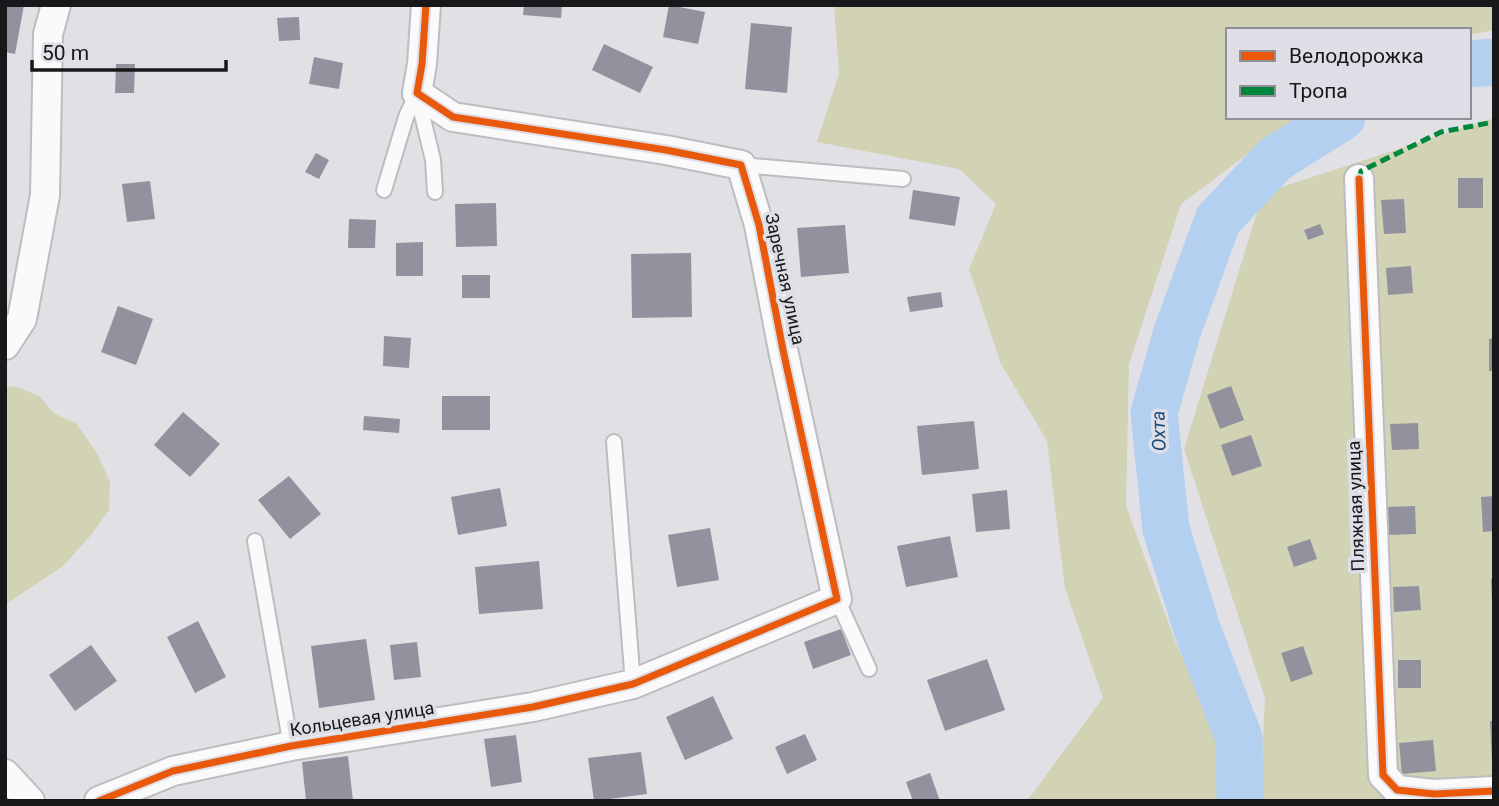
<svg xmlns="http://www.w3.org/2000/svg" width="1499" height="806" font-family="Roboto,sans-serif">
	<rect width="100%" height="100%" fill="#e0e0e5"/>
	<g fill="#d1d3b4">
		<polygon points="834,5 1494,5 1494,30 1469,35 1469,30 1228,30 1228,117 1297,117 1181,204 1129,364 1126,506 1175,641 1222,745 1219,801 1027,801 1103,698 1065,588 1047,441 1001,364 969,269 996,204 959,169 817,142 839,73"/>
		<polygon points="1494,118 1494,801 1260,801 1265,698 1184,449 1263,193"/>
		<polygon points="14,386 39,396 55,414 76,423 98,455 110,482 109,510 90,536 63,566 5,605 5,388"/>
	</g>
	<g fill="none" stroke-linecap="round" stroke-linejoin="round">
		<g stroke="#b3d0f0" stroke-width="47">
			<polyline points="1469,64 1494,62"/>
			<polyline points="1240,801 1239,738 1198,632 1166,529 1154,413 1177,332 1218,220 1275,159 1342,117"/>
		</g>
	</g>
	<g fill="#92919e">
		<polygon points="5,5 24,5 15,54 5,52"/>
		<polygon points="524,5 562,5 561,18 523,15"/>
		<polygon points="669,5 705,12 698,44 663,37"/>
		<polygon points="299,17 300,40 279,41 277,18"/>
		<polygon points="751,23 792,27 787,93 745,89"/>
		<polygon points="604,44 653,67 640,93 592,70"/>
		<polygon points="314,57 343,63 339,89 309,84"/>
		<polygon points="116,64 135,64 134,93 115,93"/>
		<polygon points="316,153 329,160 319,179 305,172"/>
		<rect x="1458" y="178" width="25" height="30"/>
		<polygon points="150,181 155,219 127,222 122,184"/>
		<polygon points="913,190 960,197 955,226 909,219"/>
		<polygon points="1404,199 1406,233 1384,234 1381,200"/>
		<polygon points="496,203 497,246 456,247 455,204"/>
		<polygon points="349,219 376,220 375,248 348,248"/>
		<polygon points="1320,224 1324,234 1308,240 1304,230"/>
		<polygon points="845,225 849,273 801,277 797,228"/>
		<polygon points="423,242 423,276 396,276 396,243"/>
		<polygon points="691,253 692,317 632,318 631,254"/>
		<polygon points="1411,266 1413,293 1388,295 1386,268"/>
		<rect x="462" y="275" width="28" height="23"/>
		<polygon points="941,292 943,307 910,312 907,297"/>
		<polygon points="118,306 153,319 136,365 101,352"/>
		<polygon points="384,336 411,338 409,368 383,366"/>
		<polygon points="1494,338 1494,371 1489,371 1489,339"/>
		<polygon points="1231,386 1244,420 1220,429 1207,395"/>
		<rect x="442" y="396" width="48" height="34"/>
		<polygon points="183,412 220,444 190,477 154,445"/>
		<polygon points="364,416 400,419 399,433 363,430"/>
		<polygon points="974,421 979,469 922,475 917,426"/>
		<polygon points="1418,423 1419,449 1392,450 1390,424"/>
		<polygon points="1251,435 1262,466 1232,476 1221,445"/>
		<polygon points="289,476 321,514 290,539 258,500"/>
		<polygon points="500,488 507,526 458,535 451,497"/>
		<polygon points="1007,490 1010,529 976,532 972,494"/>
		<polygon points="1494,496 1494,531 1483,532 1481,497"/>
		<polygon points="1415,506 1416,534 1388,535 1387,507"/>
		<polygon points="710,528 719,580 677,587 668,535"/>
		<polygon points="950,536 958,577 906,587 897,546"/>
		<polygon points="1310,539 1317,559 1294,567 1287,547"/>
		<polygon points="539,561 543,609 479,614 475,567"/>
		<polygon points="1491,579 1494,579 1494,601 1492,601"/>
		<polygon points="1419,586 1421,610 1394,612 1393,587"/>
		<polygon points="198,621 226,677 195,693 167,637"/>
		<polygon points="841,629 851,655 813,669 804,642"/>
		<polygon points="366,639 375,700 319,708 311,646"/>
		<polygon points="417,642 421,677 394,680 390,645"/>
		<polygon points="91,645 117,681 75,711 49,675"/>
		<polygon points="1303,646 1313,674 1291,682 1281,653"/>
		<polygon points="987,659 1005,710 945,731 927,680"/>
		<rect x="1398" y="660" width="23" height="28"/>
		<polygon points="713,696 733,739 685,760 666,717"/>
		<polygon points="1490,721 1494,721 1494,762 1492,762"/>
		<polygon points="805,734 817,760 787,774 775,747"/>
		<polygon points="516,735 522,782 491,787 484,739"/>
		<polygon points="1433,740 1436,771 1402,774 1399,743"/>
		<polygon points="641,752 647,794 594,801 588,758"/>
		<polygon points="348,756 353,801 306,801 302,762"/>
		<polygon points="930,773 940,801 913,801 906,782"/>
	</g>
	<g fill="none" stroke-linecap="round" stroke-linejoin="round">
		<defs>
			<g id="service">
				<polyline points="417,94 433,160 435,192"/>
				<polyline points="741,165 903,179"/>
				<polyline points="384,190 406,117 417,93"/>
				<polyline points="614,442 633,684"/>
				<polyline points="255,541 291,746"/>
				<polyline points="837,599 869,669"/>
			</g>
			<g id="minor">
				<polyline points="1359,179 1383,775 1397,790 1434,794 1494,791"/>
				<polyline points="5,345 22,319 45,195 48,34 56,5"/>
				<polyline points="5,774 30,801"/>
				<polyline points="99,801 173,771 291,746 533,707 633,684 837,599 783,350 759,225 741,165 666,150 453,117 417,93 422,64 426,5"/>
			</g>
		</defs>
		<use href="#service" stroke="#bdbdc1" stroke-width="18"/>
		<use href="#minor" stroke="#bdbdc1" stroke-width="32"/>
		<use href="#service" stroke="#fafafb" stroke-width="14"/>
		<use href="#minor" stroke="#fafafb" stroke-width="28"/>
		<polyline stroke="#00873e" stroke-width="5" stroke-dasharray="10 5" stroke-linecap="butt" points="1359,179 1361,171 1441,132 1494,122"/>
		<defs>
			<g id="cycleway">
				<polyline points="1359,179 1383,775 1397,790 1434,794 1494,791"/>
				<polyline points="99,801 173,771 291,746 533,707 633,684 837,599 783,350 759,225 741,165 666,150 453,117 417,93 422,64 426,5"/>
			</g>
		</defs>
		<use href="#cycleway" stroke="#dedee7" stroke-width="11"/>
		<use href="#cycleway" stroke="#e8590c" stroke-width="7"/>
	</g>
	<g text-anchor="middle" stroke-width="7" stroke-linejoin="round" paint-order="stroke">
		<g font-size="18" fill="#18181b" stroke="#dedee7">
			<text transform="translate(785 279) rotate(78)" y="6">Заречная улица</text>
			<text transform="translate(1356 506) rotate(-92)" y="6">Пляжная улица</text>
			<text transform="translate(362 719) rotate(-9)" y="6">Кольцевая улица</text>
		</g>
		<g font-size="19" font-style="italic" fill="#164a7b" stroke="#dedee7">
			<text transform="translate(1158 431) rotate(-92)" y="7">Охта</text>
		</g>
	</g>
	<rect width="1499" height="806" fill="none" stroke="#18181b" stroke-width="14"/>
	<rect x="1226" y="28" width="245" height="91" fill="#dedee7" stroke="#8f8f95" stroke-width="2"/>
	<rect x="1240" y="51" width="35" height="10" fill="#e8590c" stroke="#8f8f95" stroke-width="2"/>
	<text x="1289" y="63" font-size="21" fill="#18181b">Велодорожка</text>
	<rect x="1240" y="86" width="35" height="10" fill="#00873e" stroke="#8f8f95" stroke-width="2"/>
	<text x="1289" y="98" font-size="21" fill="#18181b">Тропа</text>
	<path d="M32 60v10h194v-10" fill="none" stroke="#18181b" stroke-width="3.5"/>
	<text x="42" y="60" font-size="21" fill="#18181b" stroke="#dedee7" stroke-width="5" paint-order="stroke">50 m</text>
</svg>
